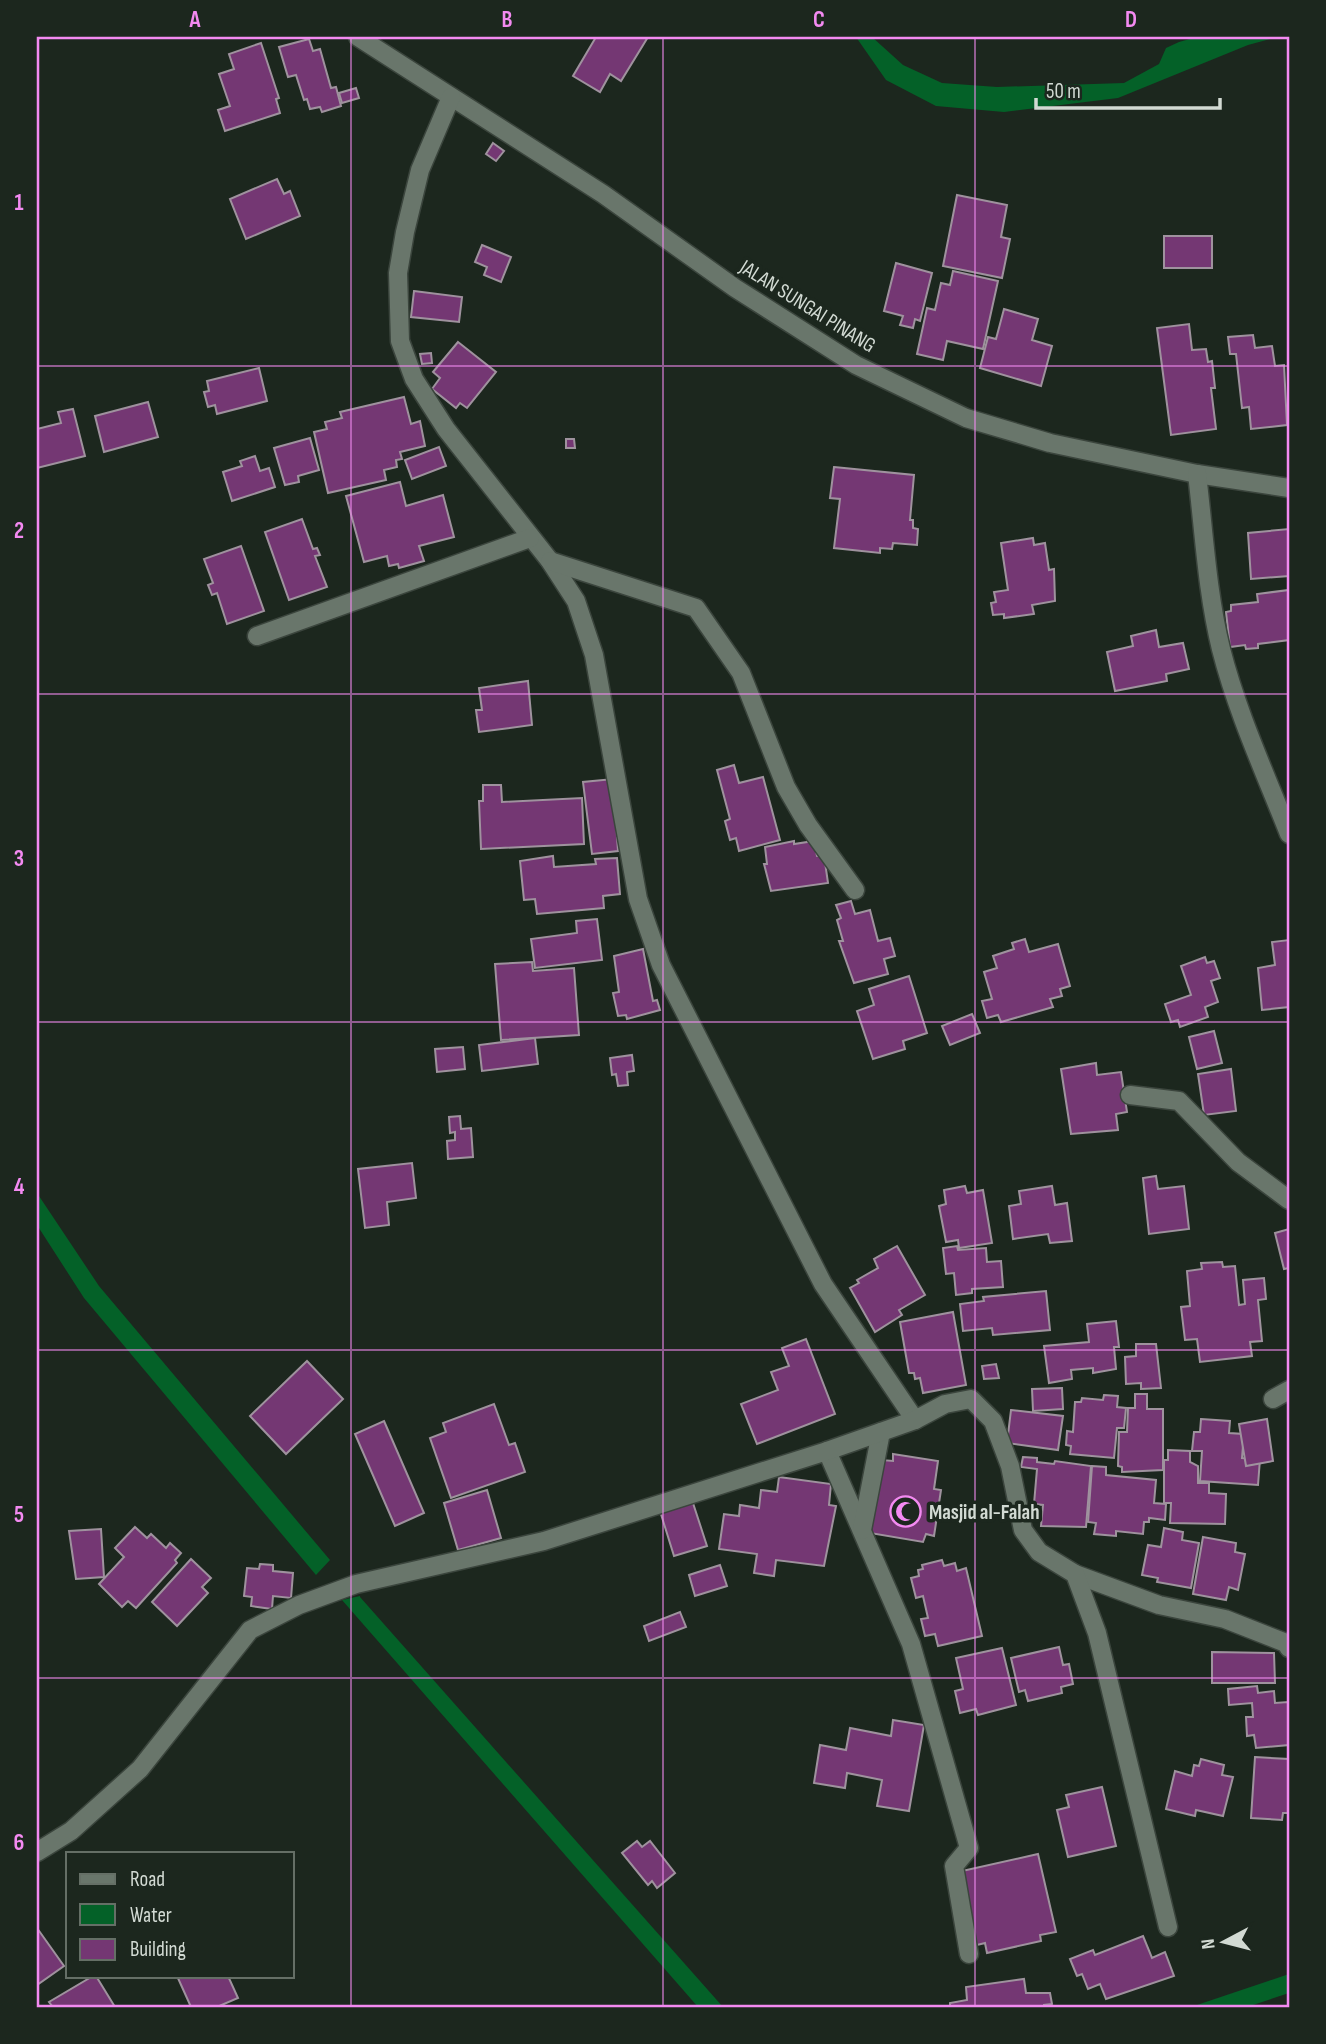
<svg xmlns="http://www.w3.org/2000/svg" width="1326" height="2044" font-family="'Sofia Sans Condensed',sans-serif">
	<rect width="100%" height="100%" fill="#1c271e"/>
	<g fill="#046128">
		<polygon points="856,37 872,37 903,65 942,83 997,87 1124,83 1159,64 1166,48 1179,42 1197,37 1278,37 1248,45 1118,98 1004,112 936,106 886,80"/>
		<polygon points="37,1193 99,1286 330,1560 316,1575 84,1298 37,1225"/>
		<polygon points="360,1596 360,1597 723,2007 698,2007 342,1600"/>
		<polygon points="1289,1974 1289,1993 1247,2007 1191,2007"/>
	</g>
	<g fill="#743773" stroke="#9f929e" stroke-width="2">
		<polygon points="596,37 648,37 621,81 610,74 600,92 573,76"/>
		<polygon points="309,39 313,51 320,49 331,88 336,87 341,106 322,112 320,107 310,109 307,99 304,100 296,75 288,77 279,47"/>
		<polygon points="261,43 279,98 276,99 280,113 225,131 218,110 230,106 219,74 234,69 229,54"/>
		<polygon points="356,88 359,98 342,103 339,93"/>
		<polygon points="493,143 504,151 496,161 486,154"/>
		<polygon points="277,179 284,194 290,191 300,216 246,239 230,199"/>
		<polygon points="957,195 1007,205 1001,237 1010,239 1002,278 943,266"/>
		<rect x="1164" y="236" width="48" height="32"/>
		<polygon points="482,245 511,257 501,282 484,275 487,267 475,262"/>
		<polygon points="896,263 932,273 920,321 915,319 913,328 900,325 903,316 884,311"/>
		<polygon points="953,271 998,281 983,349 947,341 943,360 917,354 927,308 935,310 941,283 950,285"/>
		<polygon points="414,291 462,297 459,322 411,317"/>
		<polygon points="1004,309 1038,319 1032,340 1052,346 1041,386 980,368 988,337 996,339"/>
		<polygon points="1189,324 1192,350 1206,349 1208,362 1212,361 1215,388 1211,388 1216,429 1171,435 1157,328"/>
		<polygon points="1253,335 1255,348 1272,346 1275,366 1284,365 1287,425 1251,429 1249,407 1242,408 1236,354 1230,354 1228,337"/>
		<polygon points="458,342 496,372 467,408 460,403 456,408 432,389 440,378 433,372"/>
		<polygon points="431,353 432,363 422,364 420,354"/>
		<polygon points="259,368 267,401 217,414 215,405 208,407 204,392 209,391 207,381"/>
		<polygon points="404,397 411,424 420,421 425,446 400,452 402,459 396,460 397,467 384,470 386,480 328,493 314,432 327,429 325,422 342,418 340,412"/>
		<polygon points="148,402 158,437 104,452 95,416"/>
		<polygon points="73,409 85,456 37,468 37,429 61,423 58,412"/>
		<polygon points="310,438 319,470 298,476 299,482 285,485 274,448"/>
		<polygon points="566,439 574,439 575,448 566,448"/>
		<polygon points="439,447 446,466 412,479 405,460"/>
		<polygon points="255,456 260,471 269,468 275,487 232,501 223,472 242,466 240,461"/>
		<polygon points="834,467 914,475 910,520 913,520 913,528 918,529 917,545 893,543 892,549 880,548 880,553 834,548 840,499 830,498"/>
		<polygon points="400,482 406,506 443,495 454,537 419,546 424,561 399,568 398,564 389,566 387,556 364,562 346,496"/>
		<polygon points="302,519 313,549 317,548 320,555 315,556 327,587 289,600 265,532"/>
		<polygon points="1289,529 1289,576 1251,579 1248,533"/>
		<polygon points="1033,538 1034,545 1045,543 1049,570 1054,569 1055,601 1032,605 1034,614 1004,618 1004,614 993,615 991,603 996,602 994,592 1008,590 1001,543"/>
		<polygon points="241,546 264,611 227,624 217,593 212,595 208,585 213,583 204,559"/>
		<polygon points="1289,590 1289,640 1258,644 1258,648 1246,649 1245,645 1230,647 1226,612 1231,611 1231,605 1258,602 1257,594"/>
		<polygon points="1156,630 1159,647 1183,643 1189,669 1166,674 1167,681 1115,691 1107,652 1133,646 1131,636"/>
		<polygon points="528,681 532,725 479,732 476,710 482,710 479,688"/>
		<polygon points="734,765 739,783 763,777 780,840 739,851 736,838 730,840 725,821 730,819 717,770"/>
		<polygon points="613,779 618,851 592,854 583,782"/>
		<polygon points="483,785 501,785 502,802 582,798 584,844 481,849 479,801 483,801"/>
		<polygon points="794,841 794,844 814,841 817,856 824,855 828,883 771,891 764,864 767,864 765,847"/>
		<polygon points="553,856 554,867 596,864 595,859 617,858 620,894 603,896 604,908 537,914 535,899 524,900 520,861"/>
		<polygon points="851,901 855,914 870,910 878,941 890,938 895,956 884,959 888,974 854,983 839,941 843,941 837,920 841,918 836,905"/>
		<polygon points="597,919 602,960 535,968 531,939 577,933 576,921"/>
		<polygon points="1025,939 1029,952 1058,944 1070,986 1060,989 1062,996 1050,999 1053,1007 1001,1022 998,1015 987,1018 982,1001 992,999 984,972 997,968 993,956 1014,949 1012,943"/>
		<polygon points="1289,940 1289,1007 1262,1010 1258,968 1275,965 1272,942"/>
		<polygon points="643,949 653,1001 657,1000 660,1010 627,1019 626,1015 618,1016 613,993 619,992 614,956"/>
		<polygon points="1205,957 1207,963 1214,961 1220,978 1211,981 1218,1002 1205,1007 1208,1017 1180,1027 1178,1020 1171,1022 1165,1004 1191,995 1181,966"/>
		<polygon points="532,962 533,971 574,968 579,1035 501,1040 495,964"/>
		<polygon points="909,976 927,1033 903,1041 905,1049 873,1059 857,1011 874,1005 869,989"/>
		<polygon points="972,1014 980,1033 950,1045 942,1026"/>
		<polygon points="1214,1031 1222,1063 1197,1069 1189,1037"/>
		<polygon points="535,1038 538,1064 482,1071 479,1045"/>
		<polygon points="463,1047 465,1069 437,1072 435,1049"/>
		<polygon points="632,1055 634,1071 627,1072 628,1085 618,1086 616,1074 612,1075 610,1058"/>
		<polygon points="1096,1063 1097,1075 1121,1072 1127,1112 1116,1114 1118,1130 1071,1134 1061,1069"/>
		<polygon points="1231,1069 1236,1111 1204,1115 1198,1074"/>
		<polygon points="460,1116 461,1129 471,1128 473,1157 448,1159 447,1141 455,1140 455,1132 450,1133 449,1117"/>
		<polygon points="412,1163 416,1198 387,1202 389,1225 365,1228 358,1169"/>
		<polygon points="1156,1176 1158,1189 1184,1186 1189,1229 1149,1234 1143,1178"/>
		<polygon points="965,1186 967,1193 983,1190 992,1243 959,1248 958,1240 946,1242 939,1206 946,1204 944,1190"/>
		<polygon points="1052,1186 1055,1205 1067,1203 1072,1241 1050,1243 1048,1234 1013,1239 1009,1206 1021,1204 1019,1191"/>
		<polygon points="1289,1229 1289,1268 1284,1269 1275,1233"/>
		<polygon points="897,1246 925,1295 899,1310 902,1315 875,1332 850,1288 859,1283 857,1280 878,1268 874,1259"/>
		<polygon points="957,1246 958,1250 986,1248 987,1262 1001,1261 1003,1287 972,1289 972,1293 956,1295 954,1273 946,1274 943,1248"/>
		<polygon points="1222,1262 1223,1267 1235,1266 1239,1305 1245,1304 1243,1280 1264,1278 1266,1299 1258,1300 1262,1341 1250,1342 1252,1356 1200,1362 1197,1339 1185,1340 1181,1307 1190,1306 1187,1271 1202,1269 1201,1263"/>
		<polygon points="1046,1291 1050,1330 993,1335 992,1328 963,1331 960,1304 984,1301 983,1297"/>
		<polygon points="953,1312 966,1385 923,1393 920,1378 915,1379 914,1373 909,1373 900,1322"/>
		<polygon points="1116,1321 1119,1347 1114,1347 1116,1369 1093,1373 1093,1368 1071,1370 1072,1379 1049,1383 1044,1346 1089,1342 1087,1324"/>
		<polygon points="806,1339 835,1414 757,1444 741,1404 778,1390 771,1372 789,1366 782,1348"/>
		<polygon points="1136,1344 1156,1344 1161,1388 1141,1389 1141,1383 1126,1384 1125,1357 1136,1356"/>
		<polygon points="307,1361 343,1399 286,1454 250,1416"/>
		<polygon points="996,1364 999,1378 984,1379 982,1366"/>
		<polygon points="1062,1388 1063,1409 1033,1411 1032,1389"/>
		<polygon points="1135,1394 1147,1394 1147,1409 1163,1409 1163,1470 1122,1472 1122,1467 1118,1466 1119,1432 1127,1432 1128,1408 1135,1408"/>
		<polygon points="1104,1395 1118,1396 1117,1407 1126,1408 1124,1428 1117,1428 1114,1458 1070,1454 1071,1446 1066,1445 1067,1431 1073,1432 1075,1402 1081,1402 1082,1398 1103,1400"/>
		<polygon points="494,1404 509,1445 515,1443 525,1472 451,1498 430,1438 446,1432 443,1423"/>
		<polygon points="1011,1410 1063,1416 1058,1450 1007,1443"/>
		<polygon points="1201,1419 1230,1421 1229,1433 1244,1434 1242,1458 1260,1459 1258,1485 1200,1481 1202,1451 1192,1451 1194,1432 1200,1432"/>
		<polygon points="1267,1419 1273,1461 1246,1466 1239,1424"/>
		<polygon points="384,1421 424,1513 395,1526 355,1434"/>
		<polygon points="1168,1450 1190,1451 1190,1462 1198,1466 1198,1483 1209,1483 1209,1493 1226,1494 1225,1524 1170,1523 1171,1503 1164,1503 1164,1460 1168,1460"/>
		<polygon points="893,1454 938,1461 934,1489 941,1490 934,1536 926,1534 923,1542 870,1533 882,1460 893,1461"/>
		<polygon points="1023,1457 1037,1458 1037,1462 1054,1464 1055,1461 1091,1466 1086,1527 1041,1526 1043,1505 1034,1504 1037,1469 1021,1467"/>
		<polygon points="1092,1466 1106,1467 1106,1475 1156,1480 1154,1503 1166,1504 1165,1520 1149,1518 1149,1522 1144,1522 1143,1534 1116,1531 1116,1536 1094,1534 1096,1523 1088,1522"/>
		<polygon points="779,1477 831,1484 829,1505 836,1506 824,1566 776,1560 774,1576 754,1573 757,1554 719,1549 724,1514 739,1516 740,1505 759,1508 761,1490 777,1492"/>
		<polygon points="487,1490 501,1538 458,1550 444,1503"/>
		<polygon points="692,1500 707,1546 674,1556 660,1511"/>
		<polygon points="135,1527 147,1538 151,1534 166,1548 170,1543 181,1553 175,1560 177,1563 136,1608 128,1601 122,1607 99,1584 124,1557 115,1548"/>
		<polygon points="1164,1528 1183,1532 1182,1540 1199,1543 1191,1588 1157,1582 1158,1578 1142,1575 1148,1545 1161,1547"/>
		<polygon points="101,1529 104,1577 76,1579 69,1531"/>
		<polygon points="1203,1537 1236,1543 1235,1552 1245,1554 1238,1590 1229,1587 1226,1600 1193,1594"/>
		<polygon points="191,1559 211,1578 202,1587 208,1593 177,1626 152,1602"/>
		<polygon points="942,1560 944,1566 955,1563 957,1571 966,1568 982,1636 938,1646 935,1634 925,1636 921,1619 928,1618 923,1596 916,1598 911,1578 919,1576 918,1570 923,1569 922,1565"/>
		<polygon points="260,1564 273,1565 273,1571 293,1573 291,1598 273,1596 272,1609 251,1606 252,1597 244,1596 247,1568 259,1569"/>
		<polygon points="720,1565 727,1586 695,1596 689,1575"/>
		<polygon points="680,1612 686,1627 649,1641 644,1626"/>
		<polygon points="1059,1647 1063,1665 1069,1664 1073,1684 1061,1687 1062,1693 1028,1701 1025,1690 1019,1692 1011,1658"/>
		<polygon points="1002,1648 1016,1705 978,1715 976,1709 960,1713 955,1691 963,1689 956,1658"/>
		<polygon points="1212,1652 1274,1653 1275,1683 1212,1683"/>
		<polygon points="1257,1686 1258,1693 1274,1691 1275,1703 1288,1702 1289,1745 1256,1748 1254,1735 1247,1736 1246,1717 1253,1717 1252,1703 1229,1705 1228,1689"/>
		<polygon points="893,1720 924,1725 909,1811 877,1806 882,1780 847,1773 845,1788 814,1783 820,1745 846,1750 850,1728 891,1736"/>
		<polygon points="1255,1757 1289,1759 1289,1813 1283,1813 1282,1820 1251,1818"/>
		<polygon points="1201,1759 1224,1765 1222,1775 1233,1777 1223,1816 1196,1810 1195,1816 1166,1809 1175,1771 1192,1776 1194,1765 1199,1766"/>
		<polygon points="1102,1787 1116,1846 1068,1857 1057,1810 1069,1807 1066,1795"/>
		<polygon points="637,1841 642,1847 650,1841 675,1873 657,1888 652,1881 648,1885 622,1853"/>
		<polygon points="1038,1854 1056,1932 1040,1935 1041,1941 987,1953 985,1943 973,1946 962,1871"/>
		<polygon points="37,1928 64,1966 37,1985"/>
		<polygon points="1143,1936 1152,1958 1165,1952 1174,1976 1106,1999 1100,1984 1088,1989 1082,1974 1077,1976 1070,1959 1093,1950 1095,1955"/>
		<polygon points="93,1976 96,1976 115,2007 53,2007 49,2002"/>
		<polygon points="177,1976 228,1976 238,1998 217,2007 191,2007"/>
		<polygon points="1024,1979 1026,1993 1050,1993 1052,2004 1044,2005 1044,2007 950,2007 950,2003 967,2000 966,1987"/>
	</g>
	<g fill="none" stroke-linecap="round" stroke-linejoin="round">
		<defs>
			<g id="minor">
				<polyline points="358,37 603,194 735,288 856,365 966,418 1050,443 1197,474 1289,488"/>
				<polyline points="451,97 420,170 405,232 398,273 400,341 414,379 446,429 550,561 576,601 594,655 638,899 661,965 823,1284 915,1420"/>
				<path d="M1197,474C1204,532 1207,592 1221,649C1237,712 1265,773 1289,834"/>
				<polyline points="550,561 696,608 741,673 786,787 808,825 855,890"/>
				<polyline points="257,636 530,538"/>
				<polyline points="1130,1095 1179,1101 1238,1162 1289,1200"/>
				<polyline points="1273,1399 1289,1390"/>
				<polyline points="827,1451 911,1644 969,1848 954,1866 969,1954"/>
				<polyline points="862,1530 881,1432"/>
				<polyline points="1075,1574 1159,1605 1225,1619 1286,1643 1289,1648"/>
				<polyline points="37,1852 71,1831 140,1769 250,1630 299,1605 356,1584 544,1541 827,1451 915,1420 945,1404 971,1399 993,1421 1010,1466 1023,1530 1039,1552 1075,1574 1097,1633 1168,1927"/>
			</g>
		</defs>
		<use href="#minor" stroke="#3b453d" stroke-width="21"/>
		<use href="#minor" stroke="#69766b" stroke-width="18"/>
	</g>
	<path fill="none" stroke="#f38af1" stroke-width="2" stroke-opacity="0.55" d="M351,37V2007M663,37V2007M975,37V2007M37,366H1289M37,694H1289M37,1022H1289M37,1350H1289M37,1678H1289"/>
	<defs>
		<symbol id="mosque-ring" viewBox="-11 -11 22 22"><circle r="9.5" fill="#1c271e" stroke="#f38af1" stroke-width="1.5"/><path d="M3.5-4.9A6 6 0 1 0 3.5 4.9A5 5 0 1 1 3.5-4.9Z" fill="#f38af1"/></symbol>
	</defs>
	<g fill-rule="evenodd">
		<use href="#mosque-ring" x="888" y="1494" width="35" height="35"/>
	</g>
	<g text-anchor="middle" stroke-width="7" stroke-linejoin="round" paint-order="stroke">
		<g font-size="21" fill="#d2dad3" stroke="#1c271e">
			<text transform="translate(808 306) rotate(32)" y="7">JALAN SUNGAI PINANG</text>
		</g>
		<g font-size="21" font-weight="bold" fill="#d2dad3" stroke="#1c271e" text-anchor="start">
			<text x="929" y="1519">Masjid al-Falah</text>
		</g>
	</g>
	<rect width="1326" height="2044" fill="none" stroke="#1c271e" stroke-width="77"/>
	<rect x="66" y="1852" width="228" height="126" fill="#1c271e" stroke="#656f66" stroke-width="2"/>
	<rect x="80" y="1874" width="35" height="10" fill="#69766b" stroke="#656f66" stroke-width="2"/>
	<text x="130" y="1886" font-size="21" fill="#d2dad3">Road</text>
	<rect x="80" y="1904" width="35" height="21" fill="#046128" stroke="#656f66" stroke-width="2"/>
	<text x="130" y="1922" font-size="21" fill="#d2dad3">Water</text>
	<rect x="80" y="1939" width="35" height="21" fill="#743773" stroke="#656f66" stroke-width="2"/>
	<text x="130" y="1956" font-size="21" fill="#d2dad3">Building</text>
	<g transform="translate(1224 1942) rotate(263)" stroke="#1c271e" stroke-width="5" paint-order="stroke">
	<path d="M0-5L12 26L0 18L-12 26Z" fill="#d2dad3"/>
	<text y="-10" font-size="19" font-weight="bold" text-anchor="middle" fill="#d2dad3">N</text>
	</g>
	<path d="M1036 98v10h184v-10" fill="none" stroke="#d2dad3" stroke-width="3.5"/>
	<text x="1046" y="98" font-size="21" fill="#d2dad3" stroke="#1c271e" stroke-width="5" paint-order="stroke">50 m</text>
	<rect x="38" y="38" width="1250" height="1968" fill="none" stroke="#f38af1" stroke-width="2.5"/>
	<g font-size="23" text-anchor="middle" font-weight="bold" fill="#f38af1">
		<text x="195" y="27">A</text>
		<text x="507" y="27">B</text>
		<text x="819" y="27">C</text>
		<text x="1131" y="27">D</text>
		<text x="19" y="210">1</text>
		<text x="19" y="538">2</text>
		<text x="19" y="866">3</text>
		<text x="19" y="1194">4</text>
		<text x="19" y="1522">5</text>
		<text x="19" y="1850">6</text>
	</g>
</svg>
